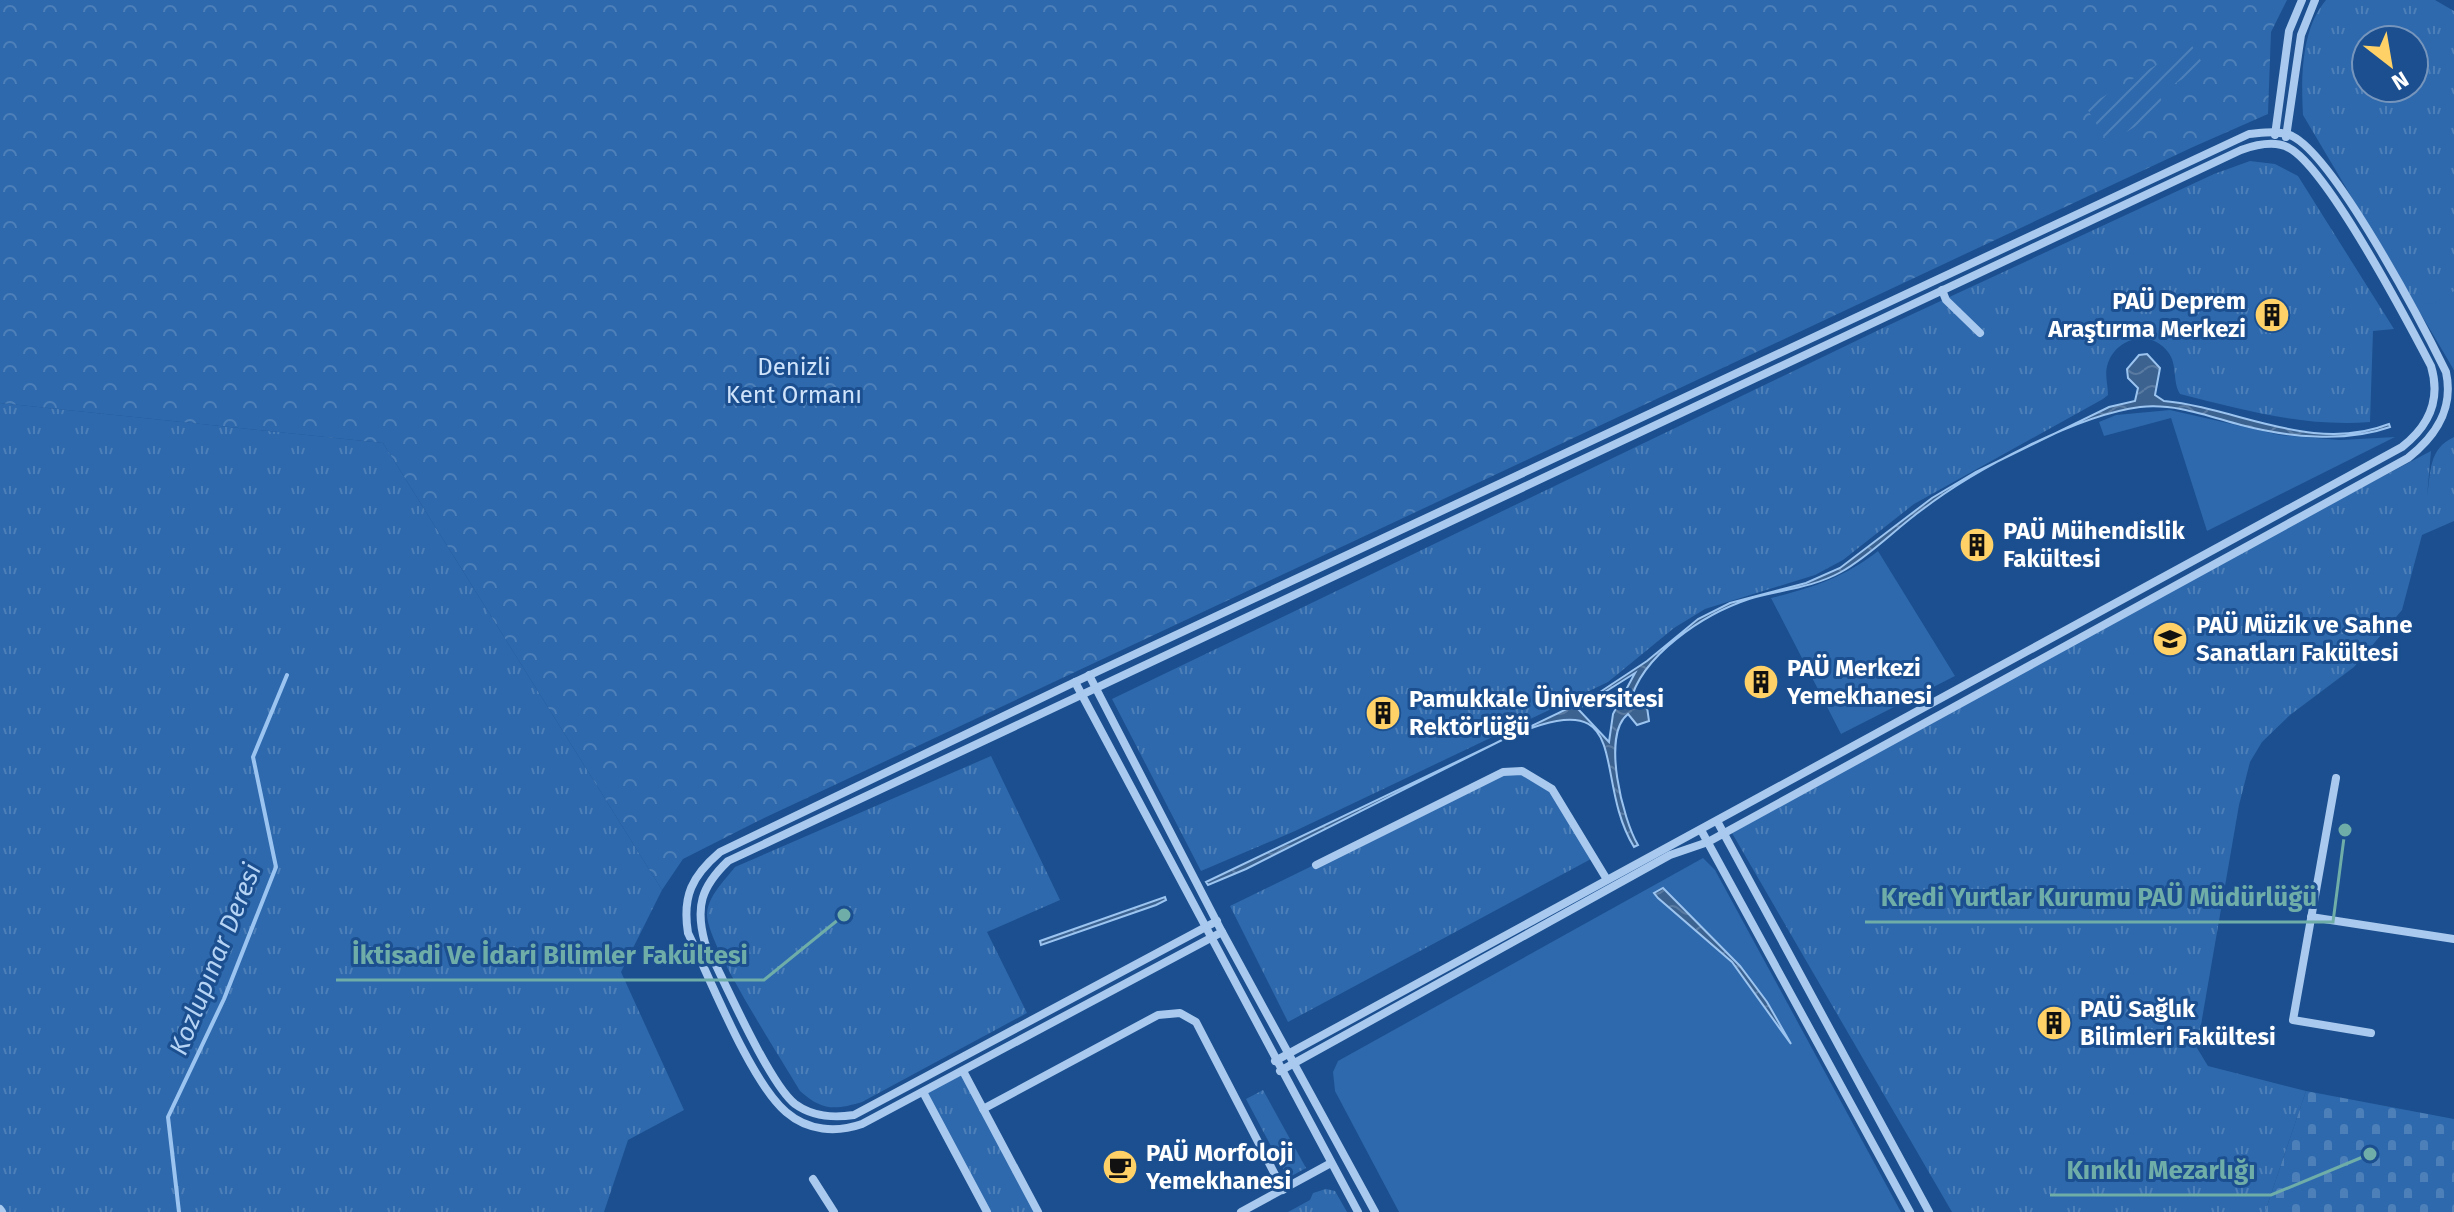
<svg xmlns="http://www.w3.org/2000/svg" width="2454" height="1212" font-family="'Fira Sans',sans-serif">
	<defs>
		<pattern id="grass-tufts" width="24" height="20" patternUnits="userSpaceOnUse" patternTransform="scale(2)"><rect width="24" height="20" fill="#2e69ad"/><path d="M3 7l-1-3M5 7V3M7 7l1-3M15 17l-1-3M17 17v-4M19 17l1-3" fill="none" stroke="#4d80b9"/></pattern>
		<pattern id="forest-crowns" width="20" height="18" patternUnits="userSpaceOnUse" patternTransform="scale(2)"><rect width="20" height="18" fill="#2e69ad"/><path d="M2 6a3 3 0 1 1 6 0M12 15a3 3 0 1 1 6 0" fill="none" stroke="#4d80b9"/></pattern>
		<pattern id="cemetery-stones" width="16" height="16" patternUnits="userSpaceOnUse" patternTransform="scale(2)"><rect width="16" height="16" fill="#2e69ad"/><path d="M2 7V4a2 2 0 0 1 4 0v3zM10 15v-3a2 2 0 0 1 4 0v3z" fill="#4d80b9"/></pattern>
		<pattern id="garden-furrows" width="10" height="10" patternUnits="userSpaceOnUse" patternTransform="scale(2)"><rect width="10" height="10" fill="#2e69ad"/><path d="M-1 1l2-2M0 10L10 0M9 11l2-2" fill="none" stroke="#4d80b9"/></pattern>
		<pattern id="water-waves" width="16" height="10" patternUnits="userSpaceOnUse" patternTransform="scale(2)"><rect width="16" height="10" fill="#3c6290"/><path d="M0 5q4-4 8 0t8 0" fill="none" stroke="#597aa1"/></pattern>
	</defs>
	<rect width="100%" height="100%" fill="#1b4f8f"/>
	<g fill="url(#grass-tufts)" fill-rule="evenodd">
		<path d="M2326,0H2435L2454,11V370L2303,115C2301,78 2301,29 2326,0ZM2366,40H2414V88H2366Z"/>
		<path d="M2250,161L2275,164L2298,176L2394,329L2373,331L2370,422C2303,427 2244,410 2180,394C2172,381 2178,365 2168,352C2151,329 2117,337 2108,363C2104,374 2108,384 2108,395L2103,399L1914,504L1843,560L1815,575L1705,609L1674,628L1608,682L1295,831L1201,871L1112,699L1889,325L2214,174Z"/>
		<polygon points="0,403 383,443 662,890 621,972 684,1110 628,1140 604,1212 0,1212"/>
		<path d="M2454,437V521L2422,535L2402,610L2354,667L2290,715L2262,742L2250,762L2239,805L2197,1048L2208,1066L2306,1091L2265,1212H1952L1732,833L2158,595L2431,451L2427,497C2431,472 2428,449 2454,437Z"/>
		<path d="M991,756L1060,900L987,932L1027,1013L862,1102C835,1110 822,1111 800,1091C781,1058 708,947 707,915C707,897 725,880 735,867Z"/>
		<polygon points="1522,771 1552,789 1591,859 1288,1022 1230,906 1504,772"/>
		<polygon points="963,1071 1039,1212 987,1212 923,1092"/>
		<polygon points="1263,1090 1306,1168 1288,1178 1246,1099"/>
		<polygon points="1326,1189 1335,1191 1347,1212 1288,1212 1310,1200 1313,1193"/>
	</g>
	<polygon fill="url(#forest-crowns)" points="0,0 2287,0 2271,32 2268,114 2193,147 758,821 683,859 662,890 383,443 0,403"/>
	<polygon fill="url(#cemetery-stones)" points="2306,1091 2454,1119 2454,1212 2265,1212"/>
	<g fill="#2e69ad">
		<polygon points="2454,291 2454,370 2421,310 2427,303 2434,304"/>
		<polygon points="2170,410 2280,435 2340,440 2395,437 2207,531 2171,418 2104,436 2099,422 2116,415"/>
		<path d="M1878,551L1955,676L1841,734L1771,598C1812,588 1845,577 1878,551Z"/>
		<polygon points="1703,858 1715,870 1901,1212 1399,1212 1335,1091 1333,1072 1338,1061"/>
	</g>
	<polygon fill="url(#garden-furrows)" points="2191,44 2204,66 2158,94 2166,108 2108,143 2086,107"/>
	<g fill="url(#water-waves)" stroke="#9cc4f0" stroke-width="2" fill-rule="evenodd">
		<path d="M2147,354L2160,368L2155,395L2164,401C2238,408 2313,454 2389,424L2390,427C2345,443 2287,437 2241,425C2208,416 2175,403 2140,407C2077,415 1974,470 1923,509C1895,529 1871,555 1841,572C1812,588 1780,590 1749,599C1704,614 1641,655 1630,703L1647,707L1649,721L1637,725L1628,714C1601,735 1623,820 1638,845L1634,847C1589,773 1640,676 1500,741L1246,869L1208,885L1206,882L1594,696L1647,661L1698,619L1730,603L1806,583L1840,568L1932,498L1976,472L2109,407L2135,401L2138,388L2128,378L2127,369L2139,355ZM1635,673L1613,714L1609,742L1578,709Z"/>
		<polygon points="1663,888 1740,966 1767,1002 1791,1044 1732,962 1658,898 1654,893"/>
		<polygon points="1165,897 1166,900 1156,905 1041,945 1040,941"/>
	</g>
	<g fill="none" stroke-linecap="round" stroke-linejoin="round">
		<polyline stroke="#9cc4f0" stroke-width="4" points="179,1212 168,1117 224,999 276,867 253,757 287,675"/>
		<g stroke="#a9c9ee" stroke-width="8">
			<polyline points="2275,135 2289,31 2302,0"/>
			<polyline points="2286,137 2301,35 2315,0"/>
			<polyline points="1942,290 1946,300 1980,333"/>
			<polyline points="1089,675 1222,932 1375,1212"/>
			<polyline points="1075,682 1358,1212"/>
			<polyline points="2336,778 2293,1020 2371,1033"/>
			<polyline points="1717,821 1929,1212"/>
			<polyline points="1701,830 1910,1212"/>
			<polyline points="1316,865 1503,772 1522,771 1552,789 1606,878"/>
			<polyline points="2311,917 2454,939"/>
			<path d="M1217,921L854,1115C833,1118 813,1117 795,1104C769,1084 723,978 705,943C695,907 701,887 728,861L2241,150C2255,145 2275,140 2289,148C2327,168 2408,322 2431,366C2441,399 2429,426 2402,447L1275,1061"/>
			<path d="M1222,932L862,1124C836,1133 808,1131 786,1112C750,1081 710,978 688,933C682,896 692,876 720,852L1075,682L2249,134C2263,133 2278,130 2292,136C2335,157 2422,323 2446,372C2454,409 2436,436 2408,458L1708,842L1670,855L1280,1071"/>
			<polyline points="963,1071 1038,1212"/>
			<polyline points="923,1092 987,1212"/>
			<polyline points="983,1109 1158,1015 1180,1013 1196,1022 1283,1190"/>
			<polyline points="813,1179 834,1212"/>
			<polyline points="0,1209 2,1212"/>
			<polyline points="1241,1212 1331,1163"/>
		</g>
	</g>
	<defs>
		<symbol id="building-disc" viewBox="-11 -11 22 22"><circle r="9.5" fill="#ffd166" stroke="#1b4f8f"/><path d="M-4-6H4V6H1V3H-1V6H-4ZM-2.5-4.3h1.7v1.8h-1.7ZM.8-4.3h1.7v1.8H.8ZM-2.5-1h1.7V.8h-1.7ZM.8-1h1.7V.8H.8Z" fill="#111"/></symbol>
		<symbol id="university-disc" viewBox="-11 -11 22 22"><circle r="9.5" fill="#ffd166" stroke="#1b4f8f"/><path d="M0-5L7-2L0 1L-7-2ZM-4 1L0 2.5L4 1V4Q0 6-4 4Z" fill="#111"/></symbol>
		<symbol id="cafe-disc" viewBox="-11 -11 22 22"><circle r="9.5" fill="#ffd166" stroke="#1b4f8f"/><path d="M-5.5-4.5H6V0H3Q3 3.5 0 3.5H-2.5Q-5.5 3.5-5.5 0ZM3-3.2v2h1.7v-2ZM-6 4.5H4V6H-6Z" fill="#111"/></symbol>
	</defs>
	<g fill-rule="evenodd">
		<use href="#building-disc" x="2252" y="295" width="40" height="40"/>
		<use href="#building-disc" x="1957" y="525" width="40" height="40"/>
		<use href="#university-disc" x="2150" y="619" width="40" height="40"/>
		<use href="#building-disc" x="1741" y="662" width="40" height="40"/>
		<use href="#building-disc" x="1363" y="693" width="40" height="40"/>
		<use href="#building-disc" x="2034" y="1003" width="40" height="40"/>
		<use href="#cafe-disc" x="1100" y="1147" width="40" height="40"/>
	</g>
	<g text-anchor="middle" stroke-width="6" stroke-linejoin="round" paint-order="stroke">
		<g font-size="24" font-weight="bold" fill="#fff" stroke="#1b4f8f" text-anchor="start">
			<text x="2246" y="309" text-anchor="end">PAÜ Deprem<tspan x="2246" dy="28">Araştırma Merkezi</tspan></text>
			<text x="2003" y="539">PAÜ Mühendislik<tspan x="2003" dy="28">Fakültesi</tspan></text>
			<text x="2196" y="633">PAÜ Müzik ve Sahne<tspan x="2196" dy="28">Sanatları Fakültesi</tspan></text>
			<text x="1787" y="676">PAÜ Merkezi<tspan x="1787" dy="28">Yemekhanesi</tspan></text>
			<text x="1409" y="707">Pamukkale Üniversitesi<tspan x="1409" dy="28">Rektörlüğü</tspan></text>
			<text x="2080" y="1017">PAÜ Sağlık<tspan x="2080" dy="28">Bilimleri Fakültesi</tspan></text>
			<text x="1146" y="1161">PAÜ Morfoloji<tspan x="1146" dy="28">Yemekhanesi</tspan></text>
		</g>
		<g font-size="24" fill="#cfe3fa" stroke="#1b4f8f">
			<text x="794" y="375">Denizli<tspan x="794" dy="28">Kent Ormanı</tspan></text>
		</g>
		<g font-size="26" font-style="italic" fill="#b5d3f5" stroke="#1b4f8f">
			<text transform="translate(215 959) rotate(-68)" y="9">Kozlupınar Deresi</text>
		</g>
	</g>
	<path fill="none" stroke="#6fada8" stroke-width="3" d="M2345 830L2333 922H1865M844 915L764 980H336M2370 1154L2271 1195H2050"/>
	<g fill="#6fada8" stroke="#1b4f8f" stroke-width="3">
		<circle cx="2345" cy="830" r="8"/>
		<circle cx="844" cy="915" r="8"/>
		<circle cx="2370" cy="1154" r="8"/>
	</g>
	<g font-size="26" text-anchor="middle" font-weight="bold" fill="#6fada8" stroke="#1b4f8f" stroke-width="6" stroke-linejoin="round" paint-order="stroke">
		<text x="2099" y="906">Kredi Yurtlar Kurumu PAÜ Müdürlüğü</text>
		<text x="550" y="964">İktisadi Ve İdari Bilimler Fakültesi</text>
		<text x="2161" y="1179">Kınıklı Mezarlığı</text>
	</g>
	<g transform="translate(2390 64) rotate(149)"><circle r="38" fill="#1b4f8f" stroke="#7695bc" stroke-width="2"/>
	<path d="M0-6L14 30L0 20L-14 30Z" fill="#ffd166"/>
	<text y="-12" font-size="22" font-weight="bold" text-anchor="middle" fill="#ffffff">N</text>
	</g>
</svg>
